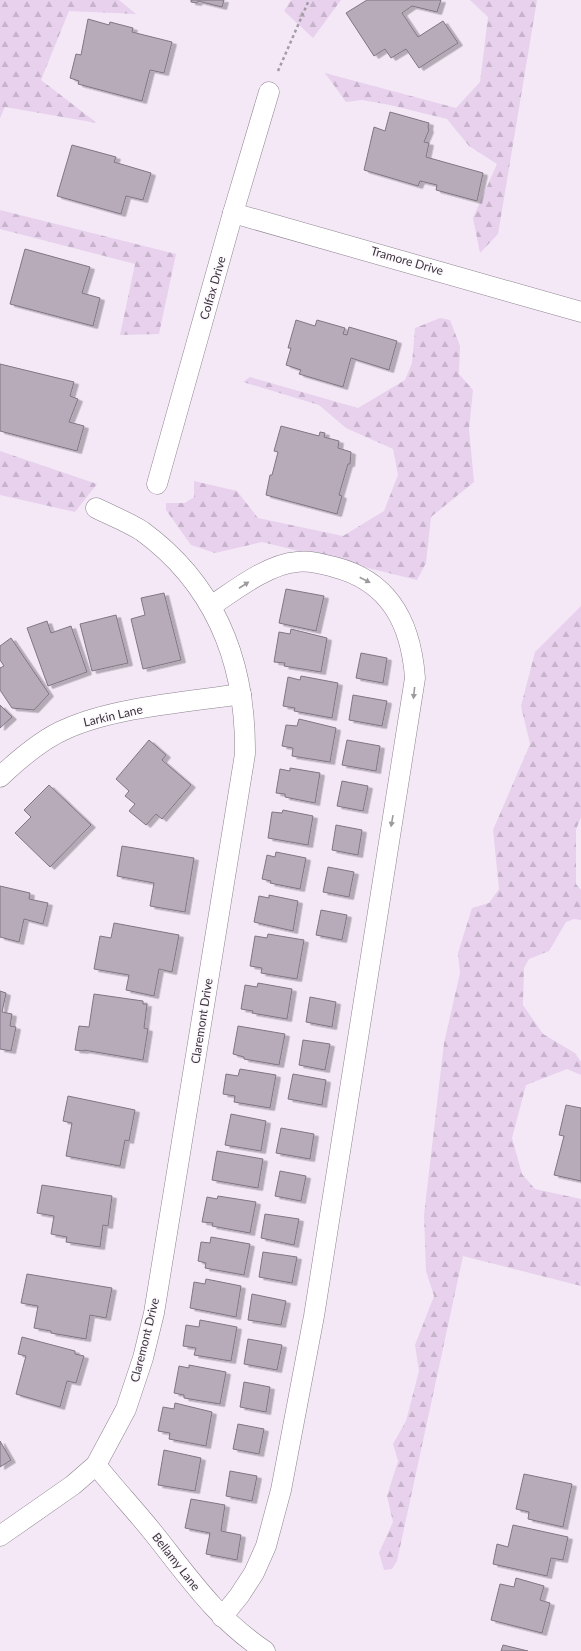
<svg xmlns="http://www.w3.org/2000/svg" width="581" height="1651" font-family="Lato,sans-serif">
	<defs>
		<pattern id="forest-firs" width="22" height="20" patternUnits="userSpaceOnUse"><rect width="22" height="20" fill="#e7d1ed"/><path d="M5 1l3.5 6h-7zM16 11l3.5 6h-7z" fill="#c7b4cc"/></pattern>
		<filter id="shadow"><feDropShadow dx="4.5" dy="2.5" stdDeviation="0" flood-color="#0004"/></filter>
	</defs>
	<rect width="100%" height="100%" fill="#f4e8f7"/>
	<g fill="url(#forest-firs)">
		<polygon points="0,0 119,0 136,14 69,11 41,80 97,123 5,107 0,118"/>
		<polygon points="291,0 341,0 313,38 284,11"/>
		<polygon points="470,0 537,0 498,234 480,253 473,218 497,164 469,146 447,119 390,105 362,100 346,102 325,73 456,108 480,82 488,17"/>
		<polygon points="0,210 176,254 159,334 120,335 135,264 0,229"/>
		<polygon points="440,318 450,320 460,346 459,374 473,390 469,429 474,482 431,517 426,563 417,580 262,542 215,553 191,545 166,510 166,503 185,503 194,497 194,481 237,491 258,518 343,536 384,511 398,475 393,449 346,428 319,405 243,382 250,377 358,408 405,380 412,363 415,328"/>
		<polygon points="0,451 97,484 75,512 0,495"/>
		<polygon points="581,606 581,817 576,830 576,884 581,890 581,920 574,919 566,922 549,951 529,959 524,968 523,1005 543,1034 575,1053 581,1062 581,1075 567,1069 526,1085 512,1138 522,1174 535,1189 581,1199 581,1286 463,1256 397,1561 392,1569 384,1570 379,1553 393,1522 387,1496 398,1461 393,1444 406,1421 419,1371 415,1345 434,1296 426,1271 424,1215 444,1043 460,973 458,953 472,908 489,903 499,889 493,830 530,744 521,706 535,652"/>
	</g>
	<g fill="#b7abba" stroke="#807583" filter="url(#shadow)">
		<polygon points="191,0 224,0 222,7 198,1 197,3 191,2"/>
		<polygon points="367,0 441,0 437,12 412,6 402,13 418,37 443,21 458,43 419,68 406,49 391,58 385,49 374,56 346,13"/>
		<polygon points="88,19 109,25 110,22 133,28 132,32 172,42 164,73 150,70 142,101 78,84 79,81 70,78 76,54 81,55"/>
		<polygon points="390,112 429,123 428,127 429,130 424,142 429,143 426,157 483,173 477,201 436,190 437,185 420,181 418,186 364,170 374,127 385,131"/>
		<polygon points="72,145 116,157 114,162 151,173 143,200 126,196 121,214 57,196"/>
		<polygon points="25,249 90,267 82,293 100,298 93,326 10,304"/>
		<polygon points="296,320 315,326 317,320 345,328 343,334 347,335 349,327 397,341 389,370 351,358 343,387 299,374 301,370 286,365 291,348 288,348"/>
		<polygon points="0,364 74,382 70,396 78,399 69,422 84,426 77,451 0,431"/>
		<polygon points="281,426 319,436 320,432 325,433 324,437 339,441 338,448 351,452 350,464 348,464 339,495 342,496 337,514 266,495 270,475 272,475 278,452 274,451"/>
		<polygon points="286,589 324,596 316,631 279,623"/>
		<polygon points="164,593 181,660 143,669 131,619 145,615 141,598"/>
		<polygon points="116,615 128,663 92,671 80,624"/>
		<polygon points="47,621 51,633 71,626 87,672 48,686 27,628"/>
		<polygon points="291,629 327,638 321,672 284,666 285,663 274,662 279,632 290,634"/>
		<polygon points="11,638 49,694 34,710 12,708 0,690 0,668 4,666 0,660 0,646"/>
		<polygon points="361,653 387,658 383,683 356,678"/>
		<polygon points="301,676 338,683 332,718 294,711 295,708 283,706 288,677 300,680"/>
		<polygon points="353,695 387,701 382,726 349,720"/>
		<polygon points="0,705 12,717 0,728"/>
		<polygon points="299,719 336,728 330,762 292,756 293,748 282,746 286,725 297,726"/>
		<polygon points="149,740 166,755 162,760 191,785 162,819 156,814 146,825 129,811 135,804 125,796 129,791 116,779"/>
		<polygon points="347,740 380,746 376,771 342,765"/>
		<polygon points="290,768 320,773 315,803 285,797 285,794 276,793 280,769 290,771"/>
		<polygon points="342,781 368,786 363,811 337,806"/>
		<polygon points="49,785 91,825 50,867 15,833 31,817 24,810"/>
		<polygon points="283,810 313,816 308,845 268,838 272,812 282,813"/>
		<polygon points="336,825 362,830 358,855 332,850"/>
		<polygon points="122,846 194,858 185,912 150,906 154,883 117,876"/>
		<polygon points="276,852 306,858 300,889 270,883 271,881 262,879 267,855 275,857"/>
		<polygon points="328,867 354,872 349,897 323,892"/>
		<polygon points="0,886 30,893 29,899 48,903 43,924 24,919 19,942 0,937"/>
		<polygon points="269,895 298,901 293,931 254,922 259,896 269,898"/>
		<polygon points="321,910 347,915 342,940 316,935"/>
		<polygon points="114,923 179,935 172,972 159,969 154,996 126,990 129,975 94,969 100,936 111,938"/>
		<polygon points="268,934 304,940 297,979 261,973 262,968 250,966 255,936 267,938"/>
		<polygon points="258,983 292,989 287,1019 252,1013 253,1011 241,1009 245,985 257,987"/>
		<polygon points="0,991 6,993 2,1012 12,1014 10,1026 16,1027 11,1051 0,1049"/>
		<polygon points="94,994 143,1001 143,1004 147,1004 144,1028 148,1029 143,1060 84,1050 84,1051 75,1050 79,1026 89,1027"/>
		<polygon points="310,997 336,1002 332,1027 306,1022"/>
		<polygon points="238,1026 285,1034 279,1065 244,1059 244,1057 233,1054"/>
		<polygon points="303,1040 330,1044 325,1070 299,1065"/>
		<polygon points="240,1069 276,1075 270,1108 234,1102 235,1096 223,1094 226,1074 238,1076"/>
		<polygon points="293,1074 326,1080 322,1105 288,1099"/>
		<polygon points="68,1096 135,1110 129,1141 125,1140 120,1166 66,1156 72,1123 63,1121"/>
		<polygon points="566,1105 581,1108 581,1181 554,1175 564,1136 559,1135"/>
		<polygon points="231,1114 266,1121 261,1151 225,1145"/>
		<polygon points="281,1128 314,1134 310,1159 276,1153"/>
		<polygon points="217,1151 263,1159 258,1188 212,1180"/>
		<polygon points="280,1171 306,1176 301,1201 275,1196"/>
		<polygon points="42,1185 112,1196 108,1226 103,1225 100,1247 66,1242 67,1237 51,1234 54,1216 37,1213"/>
		<polygon points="218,1196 256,1202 250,1233 212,1226 213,1223 202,1222 207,1197 217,1199"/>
		<polygon points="265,1214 299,1219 294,1245 261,1238"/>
		<polygon points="211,1237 250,1244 244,1275 205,1268 206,1263 198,1261 201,1242 210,1243"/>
		<polygon points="263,1252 297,1257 292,1283 259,1277"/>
		<polygon points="27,1274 112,1288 106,1318 90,1315 86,1339 51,1333 51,1331 34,1328 38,1306 21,1303"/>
		<polygon points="206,1279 241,1286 236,1317 190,1308 194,1282 205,1284"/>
		<polygon points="252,1294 286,1301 281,1325 248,1320"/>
		<polygon points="200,1320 237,1327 231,1361 194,1355 196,1348 183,1346 186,1325 199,1327"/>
		<polygon points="22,1337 75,1351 75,1354 84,1356 76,1383 67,1381 60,1407 16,1394 26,1356 18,1354"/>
		<polygon points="248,1339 282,1345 277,1370 244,1364"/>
		<polygon points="189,1365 226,1372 220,1404 184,1398 184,1395 174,1393 179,1366 189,1368"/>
		<polygon points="244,1382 270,1387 266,1412 240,1407"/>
		<polygon points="175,1403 212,1412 206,1446 169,1439 170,1433 158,1431 163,1407 174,1409"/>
		<polygon points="238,1424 264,1429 259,1454 233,1449"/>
		<polygon points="0,1441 11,1460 0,1467"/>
		<polygon points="164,1450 201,1458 195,1491 158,1485"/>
		<polygon points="230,1471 257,1476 252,1501 226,1496"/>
		<polygon points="524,1474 572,1484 563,1527 528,1519 529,1512 516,1509"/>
		<polygon points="191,1499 225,1505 221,1531 241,1535 237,1560 206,1554 210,1533 185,1528"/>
		<polygon points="513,1525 568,1537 563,1560 551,1558 547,1576 493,1564 497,1544 508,1547"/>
		<polygon points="516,1578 544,1586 540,1600 550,1603 542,1633 491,1620 500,1584 514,1587"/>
		<polygon points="503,1645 528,1651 501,1651"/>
	</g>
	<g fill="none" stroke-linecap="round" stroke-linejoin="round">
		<defs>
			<g id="minor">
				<polyline points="233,213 581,312"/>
				<polyline points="157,484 233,213 269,92"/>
				<path d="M211,606C235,590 268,564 297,562C309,560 323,564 334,567C390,581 411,624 415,678L314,1316L281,1490L266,1546L254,1573L239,1596L222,1617"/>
				<path d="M0,777C18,760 44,738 66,729C115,707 188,702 241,694"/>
				<path d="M96,1465C115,1489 136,1511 155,1535C190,1579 217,1619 265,1651"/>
				<path d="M0,1536L73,1485L96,1465L126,1409L143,1358L154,1313L245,754C246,663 217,586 142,531C128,522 110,515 96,508"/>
			</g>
		</defs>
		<use href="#minor" stroke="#8d8290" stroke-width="21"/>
		<polyline stroke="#a49ba6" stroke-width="2.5" stroke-dasharray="3 3" stroke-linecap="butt" points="278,71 309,0"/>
		<use href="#minor" stroke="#fff" stroke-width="20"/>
	</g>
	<defs><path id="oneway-solid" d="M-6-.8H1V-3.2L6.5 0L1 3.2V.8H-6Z"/></defs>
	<g fill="#9d9a9e">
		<use href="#oneway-solid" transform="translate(365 580) rotate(27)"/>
		<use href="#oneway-solid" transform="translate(244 585) rotate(-33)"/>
		<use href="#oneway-solid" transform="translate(414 693) rotate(96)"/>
		<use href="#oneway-solid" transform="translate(392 821) rotate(100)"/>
	</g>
	<g text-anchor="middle" stroke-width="3" stroke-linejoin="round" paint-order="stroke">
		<g font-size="12" fill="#3b363c" stroke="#fdf8fe">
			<text transform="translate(407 261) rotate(16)" y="4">Tramore Drive</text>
			<text transform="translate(213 288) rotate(-74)" y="4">Colfax Drive</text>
			<text transform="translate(113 716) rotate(-13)" y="4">Larkin Lane</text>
			<text transform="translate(202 1021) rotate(-81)" y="4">Claremont Drive</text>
			<text transform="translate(145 1340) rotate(-76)" y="4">Claremont Drive</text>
			<text transform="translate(176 1562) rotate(52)" y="4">Bellamy Lane</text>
		</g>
	</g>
</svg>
